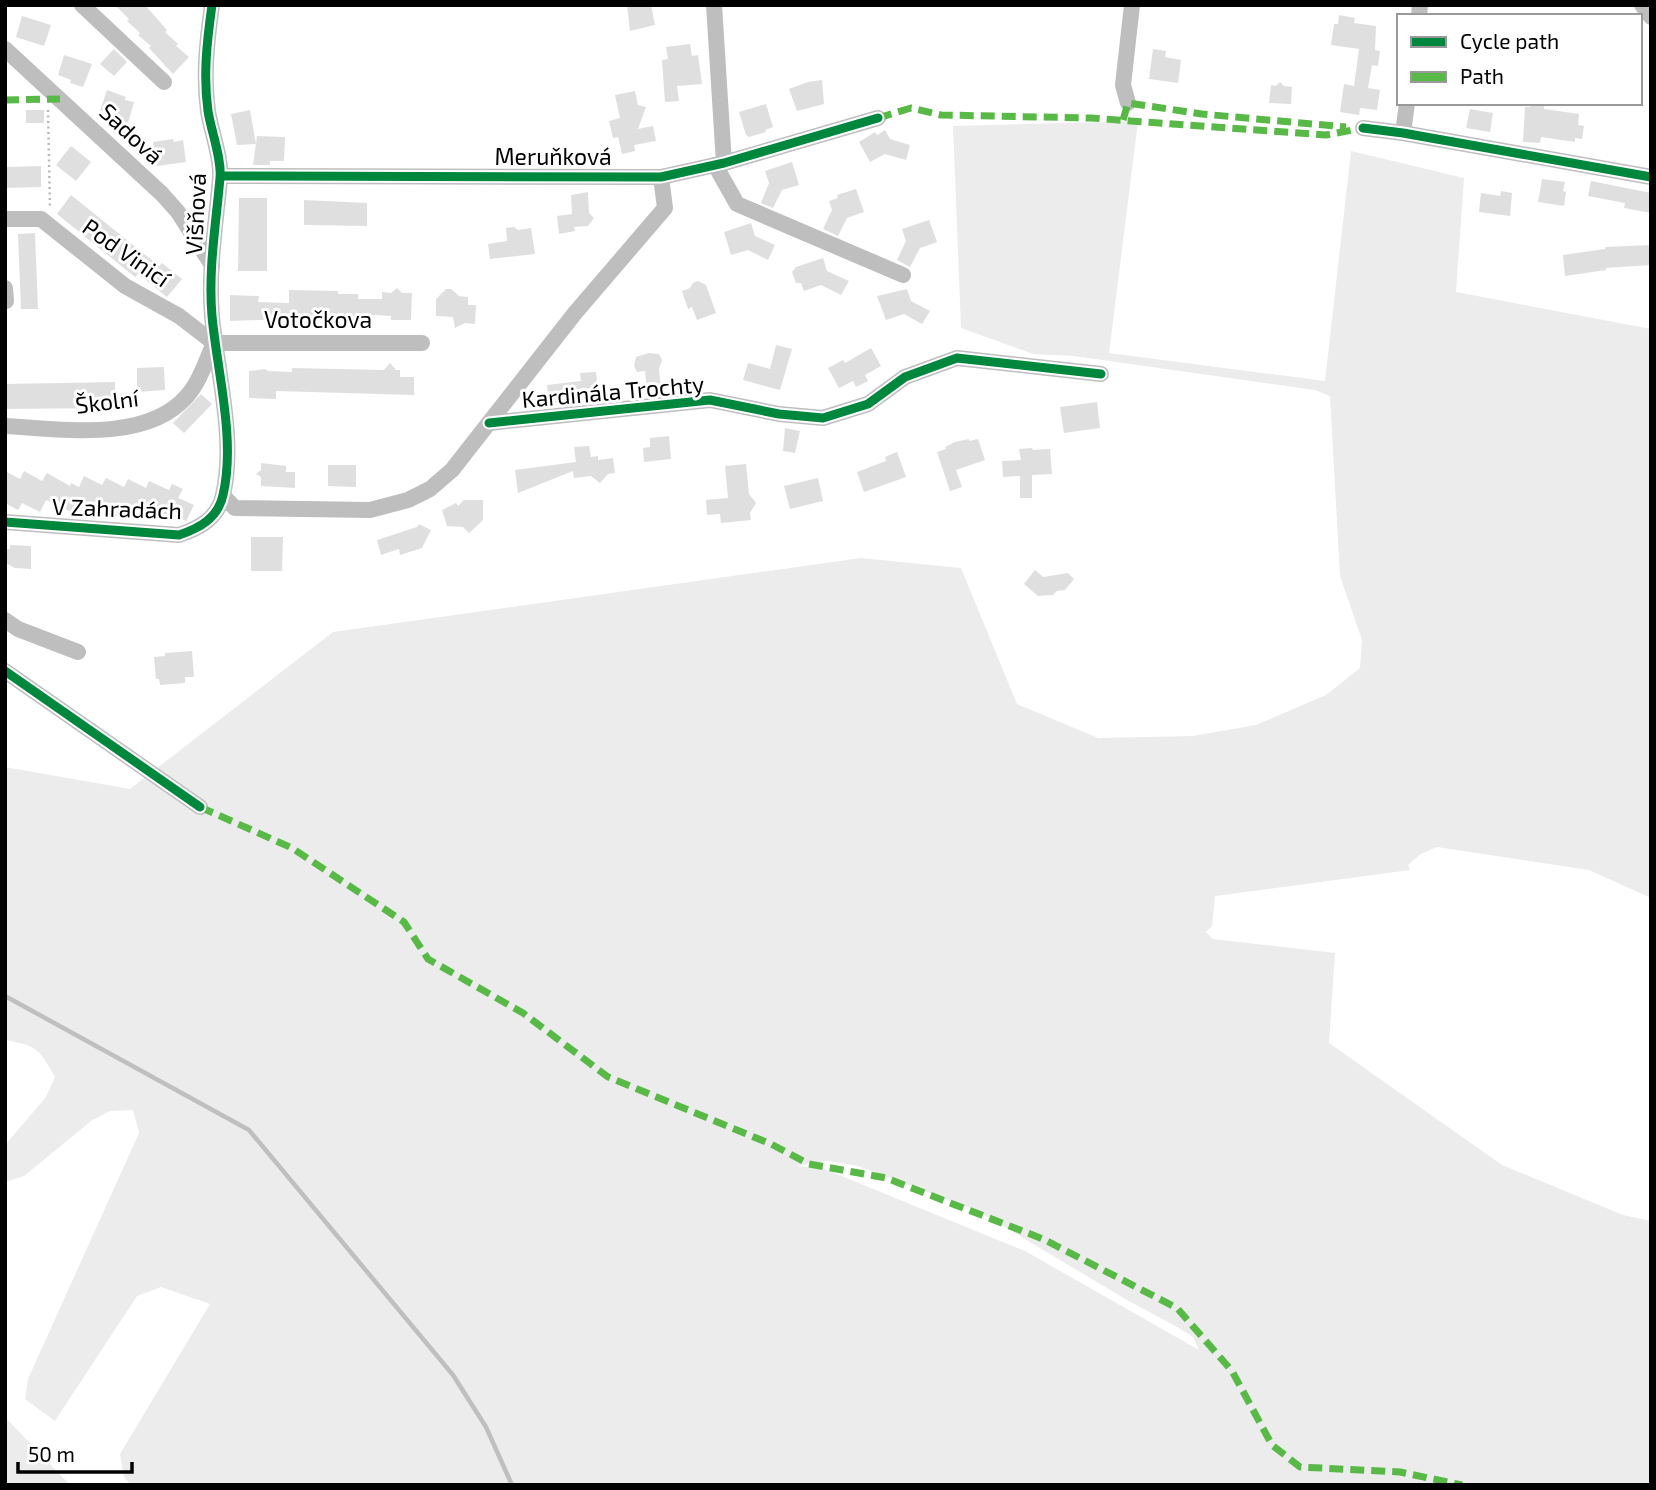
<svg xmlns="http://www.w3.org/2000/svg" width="1656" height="1490" font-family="'Exo 2',sans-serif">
	<rect width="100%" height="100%" fill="#fff"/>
	<g fill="#ececec" fill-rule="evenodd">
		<path d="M1138,121L1109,353L1325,381L1351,151L1464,178L1456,292L1651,329V898L1589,870L1437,847L1421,854L1408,865L1410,870L1215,896L1212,926L1206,932L1213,939L1335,953L1329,1043L1502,1165L1623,1215L1651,1221V1485H131L124,1477L120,1454L210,1304L161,1287L137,1296L55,1421L25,1399L28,1379L139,1133L133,1110L110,1111L91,1121L24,1176L5,1182V1145L46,1097L55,1077C39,1049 38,1046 5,1040V767L130,789L333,632L861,558L961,568L1017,704L1098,738L1193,736L1256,725L1326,695L1360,668L1362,640L1340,576L1330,396L1315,390L1074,356L1033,354L961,328L953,126ZM828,1161L858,1166L976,1210L1127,1300L1179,1328L1193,1337L1199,1350L1025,1251L822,1168L795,1166Z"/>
		<polygon points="5,1417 70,1485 5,1485"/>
	</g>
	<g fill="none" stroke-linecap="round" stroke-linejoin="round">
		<polyline stroke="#bfbfbf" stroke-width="4.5" points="5,996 249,1130 453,1375 486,1427 512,1485"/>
	</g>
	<g fill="#dfdfdf">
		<polygon points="115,5 145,5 167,30 165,32 178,44 176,46 189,57 173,74 149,48 151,46 138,35 140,33 127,21 129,19"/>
		<polygon points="627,5 651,5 655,25 630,31"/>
		<polygon points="1339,15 1355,18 1354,23 1376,26 1375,50 1380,51 1378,66 1372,65 1368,88 1380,90 1377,110 1360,108 1359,115 1340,112 1344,84 1354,86 1359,49 1331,45 1334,24 1338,24"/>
		<polygon points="22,16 51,25 44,46 16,37"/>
		<polygon points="690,44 692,56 698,55 702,84 677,86 679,101 665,102 662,60 668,59 666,47"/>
		<polygon points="114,49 127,62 114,76 100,64"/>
		<polygon points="1153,49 1166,51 1165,57 1181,60 1178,83 1149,79"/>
		<polygon points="64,55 92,64 83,87 70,83 71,80 58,75"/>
		<polygon points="822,80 824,104 797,111 789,89 808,82"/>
		<polygon points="1280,82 1284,86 1292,87 1291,104 1269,103 1271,85 1276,86"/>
		<polygon points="107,90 126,97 125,100 134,102 128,123 99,114"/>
		<polygon points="635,91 638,105 646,107 638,129 653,126 656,141 634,145 635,151 622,154 618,137 613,138 609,121 620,118 615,95"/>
		<polygon points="766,104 773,127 765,130 766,132 749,137 746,135 739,112"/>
		<polygon points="1532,104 1544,105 1544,109 1579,114 1578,125 1584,126 1582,139 1575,138 1575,142 1541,137 1540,143 1523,142 1525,107 1530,107"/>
		<polygon points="1470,109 1493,113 1490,132 1466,128"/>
		<rect x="26" y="110" width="18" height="13"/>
		<polygon points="250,110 256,144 237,145 231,114"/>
		<polygon points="885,130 890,139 910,145 906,160 885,154 870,162 859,142 875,132 877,135"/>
		<polygon points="257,136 285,137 284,161 270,161 270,165 253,165"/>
		<polygon points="173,139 174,142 183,140 186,162 157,166 153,142"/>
		<polygon points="71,146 91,162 76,181 56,165"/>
		<polygon points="792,162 799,185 782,190 773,208 761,203 769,183 765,171"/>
		<polygon points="41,166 41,187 5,188 5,167"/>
		<polygon points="1542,179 1565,182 1563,191 1566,192 1564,206 1538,202"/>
		<polygon points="1591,181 1651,193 1651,213 1624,208 1625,203 1588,196"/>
		<polygon points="856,189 864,212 847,218 838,236 823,229 832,210 829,201 838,198 837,195"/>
		<polygon points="1501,191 1512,193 1510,216 1479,212 1481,193 1500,196"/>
		<polygon points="588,192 589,213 594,218 588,226 574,227 575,231 559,234 557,216 572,214 571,195"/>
		<polygon points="71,195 159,266 162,263 182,279 167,297 138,274 135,277 57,214"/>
		<polygon points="239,198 267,198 267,271 238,271"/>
		<polygon points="304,200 367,203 367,226 304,225"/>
		<polygon points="929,220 937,242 920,248 910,267 897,260 906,241 902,229"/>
		<polygon points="751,223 755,236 775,245 768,260 748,250 731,255 724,232"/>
		<polygon points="514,227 518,230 531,228 535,254 490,259 488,244 507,241 506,228"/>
		<polygon points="35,233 38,309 21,309 18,234"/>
		<polygon points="1651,245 1651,265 1606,268 1606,270 1565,276 1563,255 1605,249 1605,247"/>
		<polygon points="823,258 827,271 849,281 841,295 821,285 804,291 801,283 796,283 792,272 796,267"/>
		<polygon points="698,281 706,285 716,313 697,320 692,307 688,309 682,291 690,288 693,283"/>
		<polygon points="397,288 402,293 412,293 411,320 391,320 391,316 357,314 357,322 317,318 230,321 230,295 259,296 258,302 289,303 289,290 338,291 338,294 358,294 358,299 382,299 382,292 391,293"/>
		<polygon points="446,289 451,289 459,296 468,297 468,305 476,305 475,324 465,323 455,328 453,317 436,316 436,299"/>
		<polygon points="907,289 911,301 930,311 922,324 904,314 886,320 877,296"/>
		<polygon points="776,345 792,349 780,390 743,380 748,363 770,369"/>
		<polygon points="871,348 881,366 865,375 868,381 856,387 853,381 839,388 828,368 843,360 845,363"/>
		<polygon points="649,353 659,354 662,360 659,369 661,388 647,389 645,371 637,372 634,366 636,357"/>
		<polygon points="390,363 396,370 400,370 400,377 414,377 414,395 276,391 276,399 249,398 249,371 265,369 268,371 292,372 292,368 384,370"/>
		<polygon points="164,367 165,390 137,392 137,368"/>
		<polygon points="596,372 599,399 549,404 547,385 581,381 580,373"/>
		<polygon points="115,382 115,404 108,404 108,408 5,409 5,384"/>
		<polygon points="201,394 212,404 184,433 173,423"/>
		<polygon points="1097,402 1100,428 1064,433 1060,407"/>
		<polygon points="785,428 800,431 795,453 783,451"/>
		<polygon points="669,436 671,459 644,462 643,448 650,447 650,438"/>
		<polygon points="969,439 969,441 978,439 985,460 956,470 962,487 950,491 937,452 946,449 945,447 955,442"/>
		<polygon points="589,446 591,457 598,456 598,460 613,458 615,473 608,474 600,483 591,476 574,478 573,471 518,493 515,470 576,462 574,447"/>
		<polygon points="1032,448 1033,450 1050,449 1052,474 1032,475 1032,498 1020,498 1020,476 1003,477 1002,461 1021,460 1019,449"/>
		<polygon points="897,452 906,477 864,492 857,472 886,461 885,457"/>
		<polygon points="261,463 286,466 286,472 295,472 295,488 261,486 261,477 256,474 261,470"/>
		<polygon points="746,464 749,494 756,503 750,513 751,520 721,523 720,514 707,515 706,500 728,498 725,466"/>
		<polygon points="328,465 356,465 356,487 328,486"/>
		<polygon points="5,471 20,479 24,471 42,481 47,473 70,486 71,483 79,487 84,476 102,485 106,478 124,487 128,479 146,488 149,481 169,490 172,484 183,489 178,498 194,505 186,521 170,515 166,522 147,513 145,519 138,518 126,511 122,519 104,509 100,517 82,508 78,515 46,500 40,512 22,503 18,510 5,503"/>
		<polygon points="818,478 823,501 790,509 784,486"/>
		<polygon points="464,500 483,500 483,520 469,533 463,527 447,526 442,510 456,503 458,506"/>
		<polygon points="419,524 431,530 422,548 400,555 399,549 381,555 377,540 417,527"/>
		<polygon points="251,537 283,537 282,571 251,571"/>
		<polygon points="10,545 31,546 31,569 15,568 5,563 5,549 10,549"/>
		<polygon points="1035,570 1043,577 1068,573 1074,579 1065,590 1057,591 1053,595 1038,596 1024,584"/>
		<polygon points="192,651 194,677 185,677 185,683 160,685 159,679 156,679 154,657 165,656 165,653"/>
	</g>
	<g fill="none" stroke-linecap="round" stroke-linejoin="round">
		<polyline stroke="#b9b9b9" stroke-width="2.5" stroke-dasharray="2 3.5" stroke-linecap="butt" points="48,110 50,208"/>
		<g stroke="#bebebe" stroke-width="16">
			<polyline points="82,5 164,82"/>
			<polyline points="714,5 724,163"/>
			<polyline points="1642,5 1651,17"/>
			<polyline points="1419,16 1420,5"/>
			<polyline points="5,49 162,194 178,212 212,265"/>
			<polyline points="1128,103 1123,85 1132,5"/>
			<polyline points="1363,128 1403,133 1651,177"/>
			<polyline points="1403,133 1407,103"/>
			<polyline points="715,165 737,204 903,275"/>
			<polyline points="221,176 661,177 724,163 878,118"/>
			<polyline points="5,219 41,219 125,286 179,316 214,343"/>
			<polyline points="5,288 6,301"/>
			<polyline points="214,343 422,343"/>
			<polyline points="489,423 710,400 779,414 823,418 868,404 905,377 957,358 1101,374"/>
			<path d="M5,426C60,429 147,443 187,396C200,381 206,361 214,343"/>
			<polyline points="223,496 235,508 370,510 408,500 430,489 452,470 575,313 665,208 661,177"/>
			<path d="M5,522L179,535C200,528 218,518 223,495C236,440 217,371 212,316C208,270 216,224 220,178C222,159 211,131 208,111C203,75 207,41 212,5"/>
			<polyline points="5,620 18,629 78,652"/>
			<polyline points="5,671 200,807"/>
		</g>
		<g stroke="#58b947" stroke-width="7" stroke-dasharray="14 7" stroke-linecap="butt">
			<polyline points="5,100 60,99"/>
			<polyline points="878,118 911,108 941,115 1091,118 1326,135 1363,128"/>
			<polyline points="1123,120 1128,103 1202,114 1346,127"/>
			<polyline points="200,807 292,848 404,922 428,959 523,1013 608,1077 771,1144 809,1164 886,1178 1043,1239 1177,1308 1232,1371 1272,1445 1300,1467 1400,1472 1462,1485"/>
		</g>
		<defs>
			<g id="cycleway">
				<polyline points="1363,128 1403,133 1651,177"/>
				<polyline points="221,176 661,177 724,163 878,118"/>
				<polyline points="489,423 710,400 779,414 823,418 868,404 905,377 957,358 1101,374"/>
				<path d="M5,522L179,535C200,528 218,518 223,495C236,440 217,371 212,316C208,270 216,224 220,178C222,159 211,131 208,111C203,75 207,41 212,5"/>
				<polyline points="5,671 200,807"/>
			</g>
		</defs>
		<use href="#cycleway" stroke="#fff" stroke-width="13"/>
		<use href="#cycleway" stroke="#00873e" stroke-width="9"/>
	</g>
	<g text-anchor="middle" stroke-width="6" stroke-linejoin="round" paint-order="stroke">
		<g font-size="23" fill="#000" stroke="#fff">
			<text transform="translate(131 134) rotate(43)" y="8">Sadová</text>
			<text x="553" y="165">Meruňková</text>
			<text transform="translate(196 214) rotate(-87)" y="8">Višňová</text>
			<text transform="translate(126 253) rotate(35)" y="8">Pod Vinicí</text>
			<text x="318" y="328">Votočkova</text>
			<text transform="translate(613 392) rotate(-5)" y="8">Kardinála Trochty</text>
			<text transform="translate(107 402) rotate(-7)" y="8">Školní</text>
			<text transform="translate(117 509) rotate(2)" y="8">V Zahradách</text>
		</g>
	</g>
	<rect width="1656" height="1490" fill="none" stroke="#000000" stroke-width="14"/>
	<rect x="1397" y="14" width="245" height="91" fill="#ffffff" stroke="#999999" stroke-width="2"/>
	<rect x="1411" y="37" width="35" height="10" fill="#00873e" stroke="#999999" stroke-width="2"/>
	<text x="1460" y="49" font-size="21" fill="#000000">Cycle path</text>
	<rect x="1411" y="72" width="35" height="10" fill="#58b947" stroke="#999999" stroke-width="2"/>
	<text x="1460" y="84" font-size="21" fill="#000000">Path</text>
	<path d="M18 1462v10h114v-10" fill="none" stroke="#000000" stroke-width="3.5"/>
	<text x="28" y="1462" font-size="21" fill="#000000" stroke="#ffffff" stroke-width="5" paint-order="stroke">50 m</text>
</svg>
